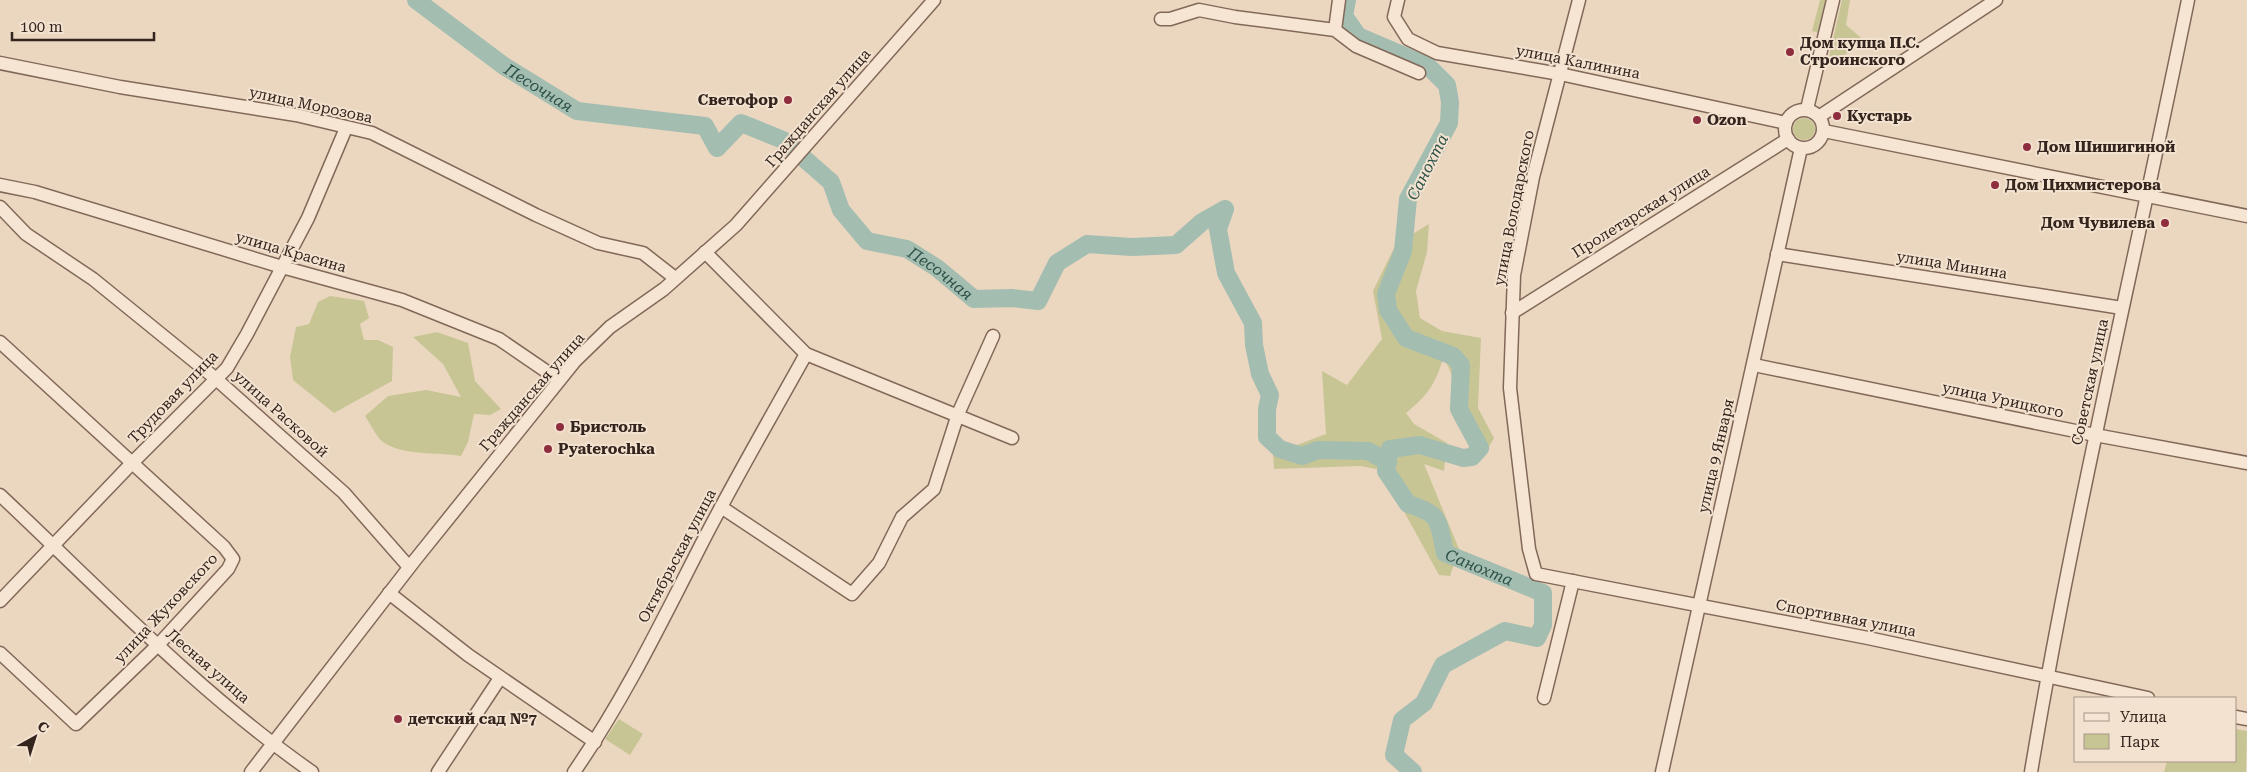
<svg xmlns="http://www.w3.org/2000/svg" width="2247" height="772" font-family="'Roboto Serif',serif">
	<rect width="100%" height="100%" fill="#ebd7c0"/>
	<g fill="#c8c595">
		<polygon points="1820,0 1828,0 1820,33 1812,31"/>
		<polygon points="1842,0 1850,0 1846,25 1866,42 1827,65"/>
		<circle cx="1804" cy="129" r="11"/>
		<path d="M1429,224L1427,252L1416,291L1420,318L1442,331L1481,338L1478,408L1494,438L1484,455C1473,447 1454,425 1452,411C1450,390 1458,377 1443,359C1435,385 1427,396 1406,413L1414,424L1447,443L1444,471L1424,464L1459,549L1450,576L1439,575L1381,470L1360,466L1274,469L1273,454L1326,434L1322,371L1347,385L1382,339L1373,291L1396,244Z"/>
		<polygon points="330,296 364,301 369,318 360,324 364,340 378,340 393,347 392,381 334,413 293,380 290,357 296,327 309,324 318,302"/>
		<path d="M437,332L468,343L475,381L501,409L490,415L474,414L468,442L461,456C437,452 403,456 383,442C376,437 370,423 365,416L388,396L426,390L461,397L443,364L413,337Z"/>
		<polygon points="619,719 643,734 630,755 605,739"/>
		<polygon points="2236,729 2247,731 2246,772 2164,772 2167,761 2236,761"/>
	</g>
	<g fill="none" stroke-linecap="round" stroke-linejoin="round">
		<g stroke="#a3bdb1" stroke-width="18">
			<path id="s1" d="M416,0L504,66L577,111L705,126L717,148L741,123L783,140L831,182L841,210L867,241L907,249L937,268L974,299L1012,298L1038,301L1057,263L1087,244L1132,247L1176,245L1202,222L1225,209L1218,229L1226,273L1253,323L1254,345L1260,374L1270,395L1267,409V437L1280,449L1302,456L1318,450L1368,451L1388,462"/>
			<path id="s2" d="M1347,0L1344,16L1358,36L1428,66L1447,85L1450,102L1449,123L1408,199L1403,251L1386,294L1388,310L1406,338L1453,356L1461,365L1459,409L1480,448L1472,457L1463,458L1420,445L1390,449L1386,471L1408,504C1442,514 1438,521 1445,553L1543,593V625L1537,638L1505,631L1443,665L1424,703L1402,720L1394,755L1413,772"/>
		</g>
		<defs>
			<g id="minor">
				<polyline points="1398,0 1394,17 1408,39 1437,53 1560,74 1786,123"/>
				<polyline points="1579,0 1533,177 1514,275 1510,388 1529,549 1536,574 1868,638 2148,698"/>
				<polyline points="1161,19 1170,19 1199,10 1235,17 1335,30 1356,46 1419,73"/>
				<polyline points="1335,30 1339,0"/>
				<polyline points="0,63 120,87 296,115 372,133 536,215 598,243 643,253 675,278"/>
				<polyline points="1807,109 1833,0"/>
				<circle cx="1804" cy="129" r="19"/>
				<polyline points="1820,116 1996,0"/>
				<polyline points="1824,131 2247,216"/>
				<polyline points="0,185 35,192 282,267 402,300 499,339 559,380"/>
				<polyline points="0,207 26,234 93,279 215,378 344,493 409,567"/>
				<polyline points="705,252 806,354 1012,438"/>
				<polyline points="1777,254 2122,308"/>
				<polyline points="1512,313 1788,139"/>
				<polyline points="0,342 224,547 233,559 228,569 158,645 76,724 0,653"/>
				<polyline points="1754,365 2095,435 2247,463"/>
				<path d="M0,495C100,589 200,694 312,772"/>
				<polyline points="721,507 852,594 879,563 902,517 934,489 958,414 993,336"/>
				<polyline points="389,593 468,655 595,742"/>
				<polyline points="0,601 133,462 227,368 247,334 308,218 346,128"/>
				<polyline points="1544,698 1573,581"/>
				<polyline points="2236,717 2247,719"/>
				<polyline points="251,772 415,560 575,361 610,327 664,289 736,225 934,0"/>
				<polyline points="438,772 500,678"/>
				<path d="M574,772C624,700 662,621 702,543C735,479 771,417 806,354"/>
				<polyline points="1662,772 1801,148"/>
				<path d="M2031,772C2074,513 2136,257 2188,0"/>
			</g>
		</defs>
		<use href="#minor" stroke="#826859" stroke-width="15"/>
		<use href="#minor" stroke="#f6e5d2" stroke-width="12"/>
	</g>
	<g fill="#8e2d3e" stroke="#f3e2cf" stroke-width="2">
		<circle cx="1790" cy="52" r="5"/>
		<circle cx="788" cy="100" r="5"/>
		<circle cx="1837" cy="116" r="5"/>
		<circle cx="1697" cy="120" r="5"/>
		<circle cx="2027" cy="147" r="5"/>
		<circle cx="1995" cy="185" r="5"/>
		<circle cx="2165" cy="223" r="5"/>
		<circle cx="560" cy="427" r="5"/>
		<circle cx="548" cy="449" r="5"/>
		<circle cx="398" cy="719" r="5"/>
	</g>
	<g text-anchor="middle" stroke-width="4" stroke-linejoin="round" paint-order="stroke">
		<g font-size="15" font-weight="bold" fill="#33241d" stroke="#f3e2cf" text-anchor="start">
			<text x="1800" y="48">Дом купца П.С.<tspan x="1800" dy="17">Строинского</tspan></text>
			<text x="778" y="105" text-anchor="end">Светофор</text>
			<text x="1847" y="121">Кустарь</text>
			<text x="1707" y="125">Ozon</text>
			<text x="2037" y="152">Дом Шишигиной</text>
			<text x="2005" y="190">Дом Цихмистерова</text>
			<text x="2155" y="228" text-anchor="end">Дом Чувилева</text>
			<text x="570" y="432">Бристоль</text>
			<text x="558" y="454">Pyaterochka</text>
			<text x="408" y="724">детский сад №7</text>
		</g>
		<g font-size="15" fill="#33241d" stroke="#f3e2cf">
			<text transform="translate(1578 62) rotate(11)" y="5">улица Калинина</text>
			<text transform="translate(311 105) rotate(12)" y="5">улица Морозова</text>
			<text transform="translate(818 108) rotate(-49)" y="5">Гражданская улица</text>
			<text transform="translate(1514 208) rotate(-79)" y="5">улица Володарского</text>
			<text transform="translate(1641 212) rotate(-32)" y="5">Пролетарская улица</text>
			<text transform="translate(291 252) rotate(16)" y="5">улица Красина</text>
			<text transform="translate(1952 265) rotate(9)" y="5">улица Минина</text>
			<text transform="translate(2090 382) rotate(-78)" y="5">Советская улица</text>
			<text transform="translate(532 392) rotate(-49)" y="5">Гражданская улица</text>
			<text transform="translate(173 397) rotate(-46)" y="5">Трудовая улица</text>
			<text transform="translate(2003 400) rotate(12)" y="5">улица Урицкого</text>
			<text transform="translate(281 414) rotate(42)" y="5">улица Расковой</text>
			<text transform="translate(1716 456) rotate(-77)" y="5">улица 9 Января</text>
			<text transform="translate(677 556) rotate(-62)" y="5">Октябрьская улица</text>
			<text transform="translate(166 608) rotate(-47)" y="5">улица Жуковского</text>
			<text transform="translate(1846 618) rotate(11)" y="5">Спортивная улица</text>
			<text transform="translate(208 666) rotate(41)" y="5">Лесная улица</text>
		</g>
		<g font-size="16" font-style="italic" fill="#2d5249" stroke="#f3e2cf">
			<text dy="6" stroke="none"><textPath href="#s1" startOffset="151">Песочная</textPath></text>
			<text transform="translate(1427 167) rotate(-63)" y="6">Санохта</text>
			<text dy="6" stroke="none"><textPath href="#s1" startOffset="646">Песочная</textPath></text>
			<text dy="6" stroke="none"><textPath href="#s2" startOffset="830">Санохта</textPath></text>
		</g>
	</g>
	<rect x="2074" y="697" width="162" height="65" fill="#f3e2cf" stroke="#a69688"/>
	<rect x="2084" y="713" width="25" height="8" fill="#f6e5d2" stroke="#a69688"/>
	<text x="2120" y="722" font-size="15" fill="#33241d">Улица</text>
	<rect x="2084" y="734" width="25" height="15" fill="#c8c595" stroke="#a69688"/>
	<text x="2120" y="747" font-size="15" fill="#33241d">Парк</text>
	<g transform="translate(35 737) rotate(39)" stroke="#f3e2cf" stroke-width="4" paint-order="stroke">
	<path d="M0-4L9 19L0 12L-9 19Z" fill="#33241d"/>
	<text y="-8" font-size="14" font-weight="bold" text-anchor="middle" fill="#33241d">С</text>
	</g>
	<path d="M12 32v8h142v-8" fill="none" stroke="#33241d" stroke-width="2.5"/>
	<text x="20" y="32" font-size="15" fill="#33241d" stroke="#f3e2cf" stroke-width="4" paint-order="stroke">100 m</text>
</svg>
